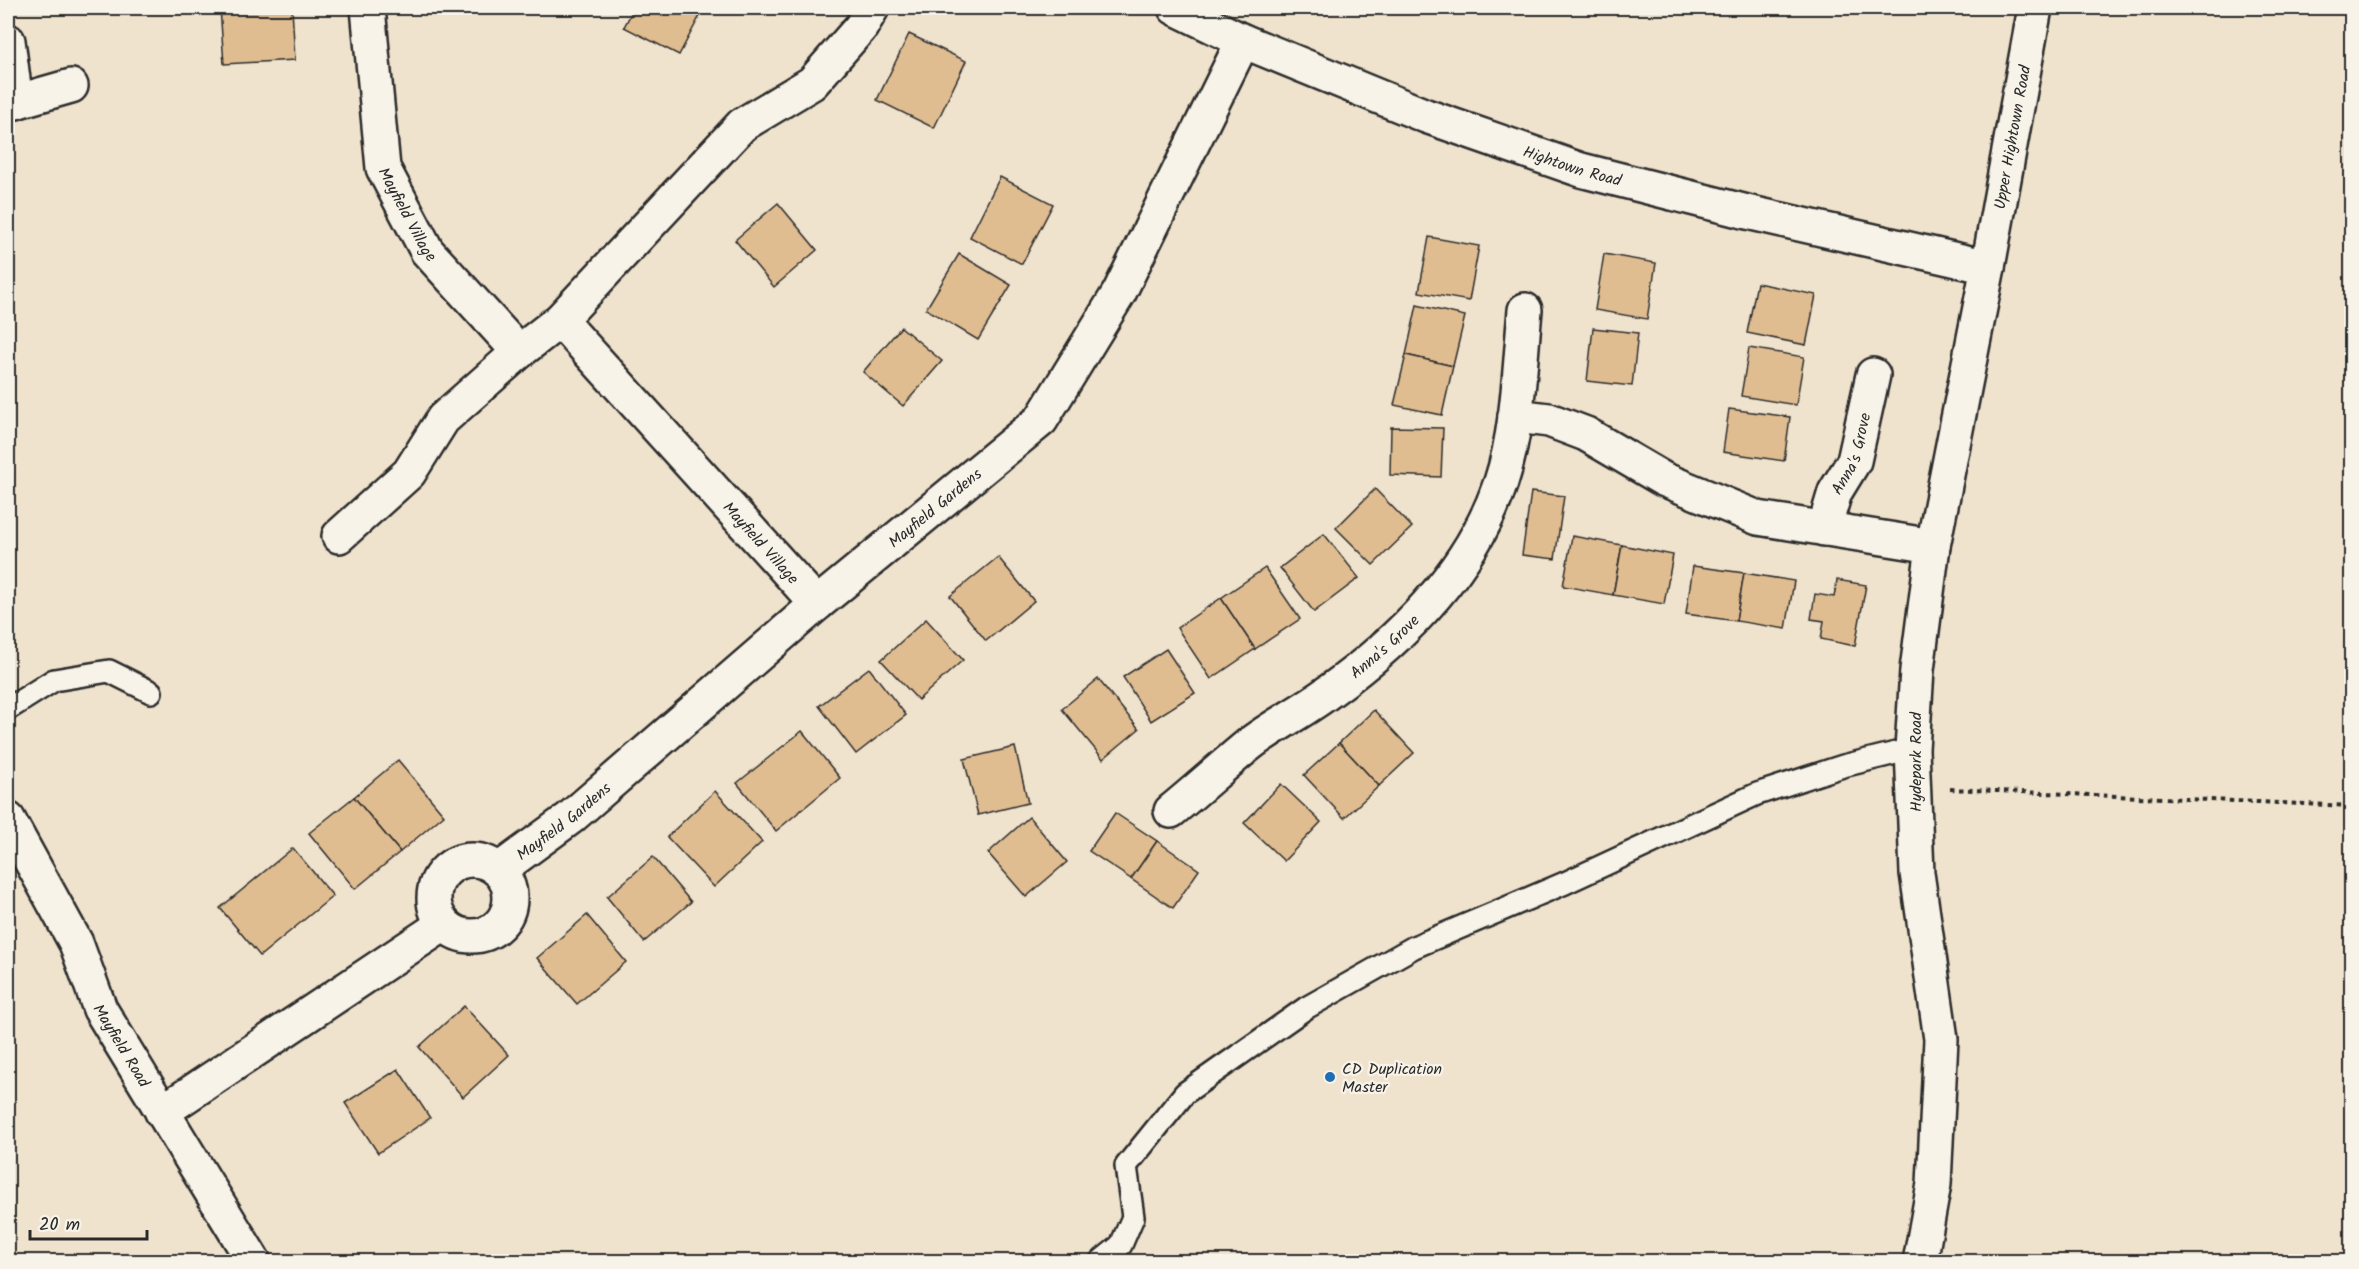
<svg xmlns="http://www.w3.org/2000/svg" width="2359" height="1269" font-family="Kalam,sans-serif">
	<rect width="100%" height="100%" fill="#f0e3ce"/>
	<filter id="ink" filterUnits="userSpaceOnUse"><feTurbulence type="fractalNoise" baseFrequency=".0167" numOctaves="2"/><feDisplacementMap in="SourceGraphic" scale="12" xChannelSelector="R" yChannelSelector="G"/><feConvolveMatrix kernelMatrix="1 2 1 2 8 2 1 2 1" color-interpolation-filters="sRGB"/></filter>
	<g filter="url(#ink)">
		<g fill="#e0bd91" stroke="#2b2b2b" stroke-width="1.5">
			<polygon points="220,8 292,8 295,60 224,64"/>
			<polygon points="634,8 704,8 679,55 624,27"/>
			<polygon points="909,34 966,61 934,128 877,100"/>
			<polygon points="1000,177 1053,204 1022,264 970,237"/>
			<polygon points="778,203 817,250 774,287 735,240"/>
			<polygon points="1429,237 1479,246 1469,301 1419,292"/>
			<polygon points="959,254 1011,285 978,340 926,309"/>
			<polygon points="1604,254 1656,263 1647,319 1595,310"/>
			<polygon points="1757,283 1816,295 1806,345 1747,333"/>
			<polygon points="1417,305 1465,316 1453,366 1406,355"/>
			<polygon points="901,327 942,361 903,406 863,372"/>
			<polygon points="1593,328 1638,333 1632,386 1587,381"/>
			<polygon points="1749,348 1804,357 1796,405 1741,396"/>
			<polygon points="1406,355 1453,366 1442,415 1394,405"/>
			<polygon points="1729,409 1790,417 1784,461 1723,452"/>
			<polygon points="1391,427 1443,428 1441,477 1390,475"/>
			<polygon points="1375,489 1412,527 1373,565 1336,528"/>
			<polygon points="1531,492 1564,496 1555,559 1522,555"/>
			<polygon points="1324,534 1359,578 1314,612 1280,568"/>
			<polygon points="1572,536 1622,545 1613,595 1563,586"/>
			<polygon points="1622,545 1673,555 1664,604 1613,595"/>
			<polygon points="998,557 1034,601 986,641 950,596"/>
			<polygon points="1693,566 1744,573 1736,621 1686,614"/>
			<polygon points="1265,568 1300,619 1255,649 1221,598"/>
			<polygon points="1744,573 1794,581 1786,629 1736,621"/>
			<polygon points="1837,580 1866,585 1855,646 1821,639 1824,621 1811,619 1815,594 1834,597"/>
			<polygon points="1221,598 1255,649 1211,679 1177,628"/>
			<polygon points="926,619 963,660 918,700 881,660"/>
			<polygon points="1166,649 1195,693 1151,721 1123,677"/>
			<polygon points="869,668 906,715 856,754 819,706"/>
			<polygon points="1098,679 1139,729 1103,759 1062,709"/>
			<polygon points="1374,710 1414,753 1379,786 1339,743"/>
			<polygon points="802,731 840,778 776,831 737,783"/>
			<polygon points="1339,743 1379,786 1344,818 1304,775"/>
			<polygon points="1015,747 1028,803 978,815 964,759"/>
			<polygon points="398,760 444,815 400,852 354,797"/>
			<polygon points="1281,784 1321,822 1284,861 1244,823"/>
			<polygon points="715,791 762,842 714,887 667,837"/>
			<polygon points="354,797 400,852 355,889 309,833"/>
			<polygon points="1115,813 1157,841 1131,879 1089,851"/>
			<polygon points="1029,817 1067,862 1026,897 988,853"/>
			<polygon points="1157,841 1199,870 1173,908 1131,879"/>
			<polygon points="293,848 333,896 260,956 220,908"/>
			<polygon points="653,857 691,902 644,942 607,897"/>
			<polygon points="587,915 626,962 577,1004 537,958"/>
			<polygon points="464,1006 509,1055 463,1097 419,1047"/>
			<polygon points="398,1069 430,1118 378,1153 345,1103"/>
		</g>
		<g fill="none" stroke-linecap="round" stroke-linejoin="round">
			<defs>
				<g id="service">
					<polyline points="8,709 54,680 109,671 151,692"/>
					<polyline points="1100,1262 1121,1245 1133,1217 1126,1166 1185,1093 1306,1008 1414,947 1565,883 1757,794 1843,766 1912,749"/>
				</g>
				<g id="minor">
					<path id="s1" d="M368,8L383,168L427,251L519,352"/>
					<polyline points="8,41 16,102"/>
					<polyline points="8,104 71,86"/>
					<path id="s2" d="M560,320L817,604"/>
					<polyline points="1515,416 1549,420 1586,434 1663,479 1758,518 1933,546"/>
					<path id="s3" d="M1824,529L1835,492L1854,461L1873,375"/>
					<polyline points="339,536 409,473 443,419 519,352 560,320 742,125 812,83 861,27 872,8"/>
					<path id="s4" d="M1171,811C1198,789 1224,765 1251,743C1275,725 1303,711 1327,693C1401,640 1472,570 1501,482C1518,431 1520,364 1525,310"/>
					<path id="s5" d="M8,819L76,943L100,1009L254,1262"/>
					<circle cx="472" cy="898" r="38"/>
					<path id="s6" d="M499,870L570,818L817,604L1041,420L1119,293L1243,41"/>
					<polyline points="162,1112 444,924"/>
					<polyline points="1920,1262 1934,1184 1941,1039 1917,873 1912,749 1917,670 1933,546 1988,267"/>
				</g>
				<g id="secondary">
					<path id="s7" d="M1175,8L1243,41L1426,116L1581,170L1747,212L1988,267L2035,8"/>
				</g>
			</defs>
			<use href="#service" stroke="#2b2b2b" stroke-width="26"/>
			<use href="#minor" stroke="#2b2b2b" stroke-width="38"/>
			<use href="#secondary" stroke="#2b2b2b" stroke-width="38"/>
			<polyline stroke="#2b2b2b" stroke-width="4" stroke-dasharray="4.5 4.5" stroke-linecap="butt" points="1950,789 2352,806"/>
			<use href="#service" stroke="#f7f3e8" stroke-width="21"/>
			<use href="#minor" stroke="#f7f3e8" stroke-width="33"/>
			<use href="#secondary" stroke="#f7f3e8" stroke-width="33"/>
		</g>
	</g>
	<circle fill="#1f6fb2" stroke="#f7f3e8" stroke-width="2" cx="1330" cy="1077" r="6"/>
	<g text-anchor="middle" stroke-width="4.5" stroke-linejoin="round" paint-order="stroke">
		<g font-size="16" fill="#2b2b2b" stroke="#f7f3e8">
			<text dy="6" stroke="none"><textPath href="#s7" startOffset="988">Upper Hightown Road</textPath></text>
			<text dy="6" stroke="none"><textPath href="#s7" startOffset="428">Hightown Road</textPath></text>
			<text dy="6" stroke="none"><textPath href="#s1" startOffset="213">Mayfield Village</textPath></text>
			<text dy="6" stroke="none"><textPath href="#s3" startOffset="81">Anna's Grove</textPath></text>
			<text dy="6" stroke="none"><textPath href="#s6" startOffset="567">Mayfield Gardens</textPath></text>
			<text dy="6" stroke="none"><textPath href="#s2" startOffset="300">Mayfield Village</textPath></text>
			<text dy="6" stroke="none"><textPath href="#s4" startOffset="270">Anna's Grove</textPath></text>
			<text transform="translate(1915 762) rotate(-90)" y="6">Hydepark Road</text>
			<text dy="6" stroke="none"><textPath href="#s6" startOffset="81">Mayfield Gardens</textPath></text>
			<text dy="6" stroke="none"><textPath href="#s5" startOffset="254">Mayfield Road</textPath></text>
		</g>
		<g font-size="16" fill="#2b2b2b" stroke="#f7f3e8" text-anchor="start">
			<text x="1342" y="1074">CD Duplication<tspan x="1342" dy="18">Master</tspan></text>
		</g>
	</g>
	<rect width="2359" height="1269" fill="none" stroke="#f7f3e8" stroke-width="30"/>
	<rect x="15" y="15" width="2329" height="1239" fill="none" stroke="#2b2b2b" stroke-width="2" filter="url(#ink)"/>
	<path d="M30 1230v9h117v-9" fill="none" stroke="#2b2b2b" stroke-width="3"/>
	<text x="39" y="1230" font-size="18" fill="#2b2b2b" stroke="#f7f3e8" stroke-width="4.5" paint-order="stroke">20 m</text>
</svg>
